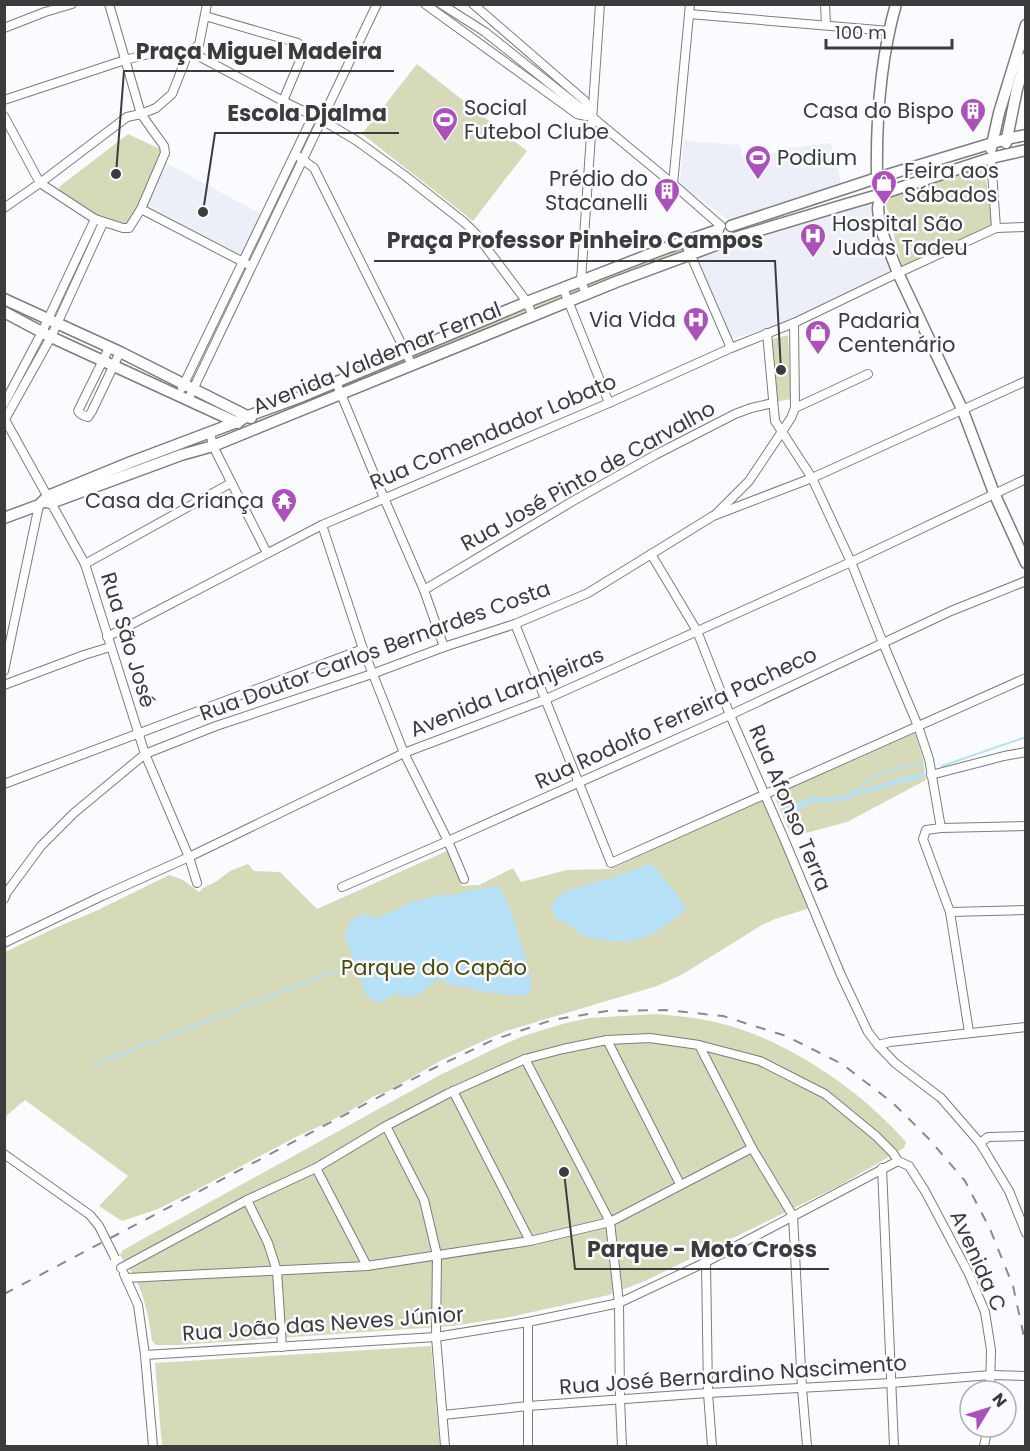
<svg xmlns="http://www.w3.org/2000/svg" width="1030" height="1451" font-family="Poppins,sans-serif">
	<rect width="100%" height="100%" fill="#fafbfe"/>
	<g fill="#eceef8">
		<polygon points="684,139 696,142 739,145 747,168 766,156 782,149 831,143 840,177 841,185 734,224 680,184"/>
		<polygon points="162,161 265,216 243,262 141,209"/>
		<polygon points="870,201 894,273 766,333 764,330 731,339 692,254 724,242 729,243 730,244"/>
	</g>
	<g fill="#d6dab8">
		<polygon points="417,64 527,151 473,221 362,134"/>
		<polygon points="128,134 162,150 162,155 130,225 126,227 96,218 60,192 59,187"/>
		<polygon points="983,164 994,224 903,269 884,197"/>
		<polygon points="717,233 719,239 532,316 347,387 345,382 346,378"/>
		<polygon points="788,335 791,399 776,402 769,340"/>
		<polygon points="915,733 923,759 926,780 847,822 810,832 791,835 774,796"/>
		<polygon points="762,799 810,908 775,919 762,925 683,974 657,986 506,1031 481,1042 440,1061 387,1092 374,1096 358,1106 329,1122 298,1136 200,1188 158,1209 122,1221 99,1206 128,1176 25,1100 5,1117 5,952 57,927 98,910 169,875 183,880 199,892 203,888 217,881 230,871 248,864 254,871 280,872 317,909 449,850 462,886 479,885 513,868 521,882 567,870 611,869"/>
		<path d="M655,1014C678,1016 701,1018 723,1024C789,1041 862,1091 906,1142L904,1148L839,1186L745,1232L645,1281L609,1295L510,1317L452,1326L180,1345H156L152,1341C149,1318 144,1291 131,1271C127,1265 123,1260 120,1255L123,1250L440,1075L496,1048L523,1036L566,1023L590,1018Z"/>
		<polygon points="431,1346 440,1446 162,1446 155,1363"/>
	</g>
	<g fill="#b6e1f7">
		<polygon points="925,772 925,777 868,792 841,801 808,803 789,817 784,808 808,798 841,797 883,783"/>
		<path d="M650,864L654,866L683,902L685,907L684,911C656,933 641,946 603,940C598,939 590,938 585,936C574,932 570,921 557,920C547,905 554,898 568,890L611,878Z"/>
		<path d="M498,886C507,894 529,965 531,981C532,982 531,988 531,990C528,993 528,995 523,995C504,998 471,987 449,985L445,981L438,979C433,982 431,985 426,989C417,997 406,999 394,994L382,1002H374L365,993L345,935C347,924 352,919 362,914L375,918L401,908L408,903L440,895H454L472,890Z"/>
	</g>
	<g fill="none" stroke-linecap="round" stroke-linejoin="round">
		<g stroke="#b6e1f7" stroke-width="2">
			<polyline points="942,766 1026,737"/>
			<polyline points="848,796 879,773 910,765 921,764"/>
			<polyline points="93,1065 343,968"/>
		</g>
		<defs>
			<g id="minor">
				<polyline points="425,4 577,114 586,116"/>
				<polyline points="441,4 485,32 592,117 673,184 721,226"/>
				<polyline points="473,4 585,101 592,117"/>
				<polyline points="825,4 826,25"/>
				<polyline points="689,14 890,31"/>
				<polyline points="205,16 298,43 304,51 283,101"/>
				<polyline points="4,28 45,12 72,4"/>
				<polyline points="4,100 125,60 161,51 189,51 283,101 322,120 357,141 404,175 465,223 476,234 527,302 533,317"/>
				<polyline points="4,116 40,183 95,219 123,228 129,228 141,209 165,153 164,146 141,114 109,4"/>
				<polyline points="299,157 314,168 412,365"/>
				<polyline points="991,158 996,228"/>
				<polyline points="673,184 690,4"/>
				<polyline points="4,208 40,183 127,117 141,114 156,108 172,94 189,51 199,45 207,4"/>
				<polyline points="141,209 247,264"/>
				<polyline points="685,242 731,348"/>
				<polyline points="563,288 609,403"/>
				<polyline points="586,294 581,281 600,4"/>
				<polyline points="767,333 775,421 812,478 851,562 883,643 918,726 929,759 941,828"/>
				<path d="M109,348L78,411C81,415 83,416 88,417L92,411L120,352"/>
				<polyline points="336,382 384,498 424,590 444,647"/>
				<polyline points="182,388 313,116"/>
				<polyline points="188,400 377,4"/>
				<polyline points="4,404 42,332 95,219"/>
				<polyline points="795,408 868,374"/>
				<polyline points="4,418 85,564 145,754 189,857 197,883"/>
				<polyline points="4,421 51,337 103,223"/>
				<polyline points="210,432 213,446 267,553"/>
				<polyline points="716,514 749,481 791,418 795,408 794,323"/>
				<polyline points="322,525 363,649 404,753 448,841 464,879"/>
				<polyline points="651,554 697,631 730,715 785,841 841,975 868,1032 878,1045 895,1063 941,1098 980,1143 1009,1191 1026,1233"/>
				<polyline points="85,564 231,483"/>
				<polyline points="424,590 573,501 655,455 735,414 751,408 773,403"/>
				<polyline points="515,624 611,863 1026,678"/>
				<polyline points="107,637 322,525 609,403 731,348 794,323 898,273 996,228 1026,227"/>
				<polyline points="4,671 39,505"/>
				<polyline points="4,685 84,655 110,647"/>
				<polyline points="931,775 1004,756 1026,752"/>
				<polyline points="4,784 363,649"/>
				<polyline points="342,887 448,841 730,715 951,611 1026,581"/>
				<polyline points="4,899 7,892 41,846 74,813 145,754 216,726 372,674 444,647 515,624 588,593 713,516 812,478 1026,381"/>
				<polyline points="950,912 1026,910"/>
				<polyline points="4,943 102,896 189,857 404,753 544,700 851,562 1026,479"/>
				<polyline points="969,1032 950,912 923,839 926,830 941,828 1026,826"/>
				<polyline points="607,1040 680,1184"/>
				<polyline points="699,1045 760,1061 825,1094 876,1136 893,1153 898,1161"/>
				<polyline points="878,1045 890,1042 1026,1027"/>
				<polyline points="525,1059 610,1222 619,1303 620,1399 622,1446"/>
				<polyline points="453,1091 530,1241"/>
				<polyline points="386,1126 424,1200 437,1255 436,1337 445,1446"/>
				<polyline points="980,1143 988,1137 1026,1136"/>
				<polyline points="4,1154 90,1215 99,1226"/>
				<polyline points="898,1161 909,1166 925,1191 969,1274 985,1312 991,1350 990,1391"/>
				<polyline points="316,1168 367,1266"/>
				<polyline points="882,1168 894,1446"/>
				<polyline points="247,1200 268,1243 277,1271 282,1347"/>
				<polyline points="706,1262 708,1393 712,1446"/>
				<polyline points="121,1268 247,1200 316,1168 386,1126 447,1094 525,1059 563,1049 607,1040 650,1038 699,1045 752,1148 793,1216 802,1388 807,1446"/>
				<polyline points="124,1274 138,1305 145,1355 153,1446"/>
				<polyline points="126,1278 367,1266 530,1241 610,1222 752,1148"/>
				<polyline points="145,1355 436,1337 528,1322 619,1303 706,1262 898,1161"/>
				<polyline points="443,1415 528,1406 708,1393 891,1383 991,1375 1026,1376"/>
				<polyline points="528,1446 528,1322"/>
				<polyline points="984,1446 988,1427"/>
			</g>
			<g id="tertiary">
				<polyline points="1006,143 1017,89 1026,58"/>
				<polyline points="991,149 999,113 1026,25"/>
				<polyline points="877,178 882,179 886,186 884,191 880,195 878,208 879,219 882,232 898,273 963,411 994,493 1026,563"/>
				<path d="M877,178C876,120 880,60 896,4"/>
				<polyline points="731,226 877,178 1006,139 1026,135"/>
				<polyline points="734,238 847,204 878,195 991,158 1026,150"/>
				<polyline points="4,299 120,352 251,418"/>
				<polyline points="4,312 51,337 238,423"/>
				<polyline points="46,502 51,503 181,455 213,446 616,282 724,242"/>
				<polyline points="4,518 39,505 48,496 131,462 237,422 248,416 303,396 527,302 666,248 718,230"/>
			</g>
		</defs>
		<use href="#minor" stroke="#7c7d7f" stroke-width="10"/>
		<use href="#tertiary" stroke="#7c7d7f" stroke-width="13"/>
		<use href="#minor" stroke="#fff" stroke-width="8"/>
		<use href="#tertiary" stroke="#fff" stroke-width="10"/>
		<polyline stroke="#8a8a8c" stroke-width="2" stroke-dasharray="10 10" stroke-linecap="butt" points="4,1294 430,1070 493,1040 552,1020 607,1011 666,1010 723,1016 786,1036 842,1064 893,1103 929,1139 965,1181 990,1229 1013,1286 1023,1332 1026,1348"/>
		<defs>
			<polyline id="minor-bridge" points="99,1226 115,1258"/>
		</defs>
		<use href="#minor-bridge" stroke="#7c7d7f" stroke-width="10" stroke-linecap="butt"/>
		<use href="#minor-bridge" stroke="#fff" stroke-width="8"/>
	</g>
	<defs>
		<symbol id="building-pin" viewBox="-11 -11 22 30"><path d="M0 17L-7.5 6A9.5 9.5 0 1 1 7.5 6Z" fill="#ac51bc" stroke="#fafbfe"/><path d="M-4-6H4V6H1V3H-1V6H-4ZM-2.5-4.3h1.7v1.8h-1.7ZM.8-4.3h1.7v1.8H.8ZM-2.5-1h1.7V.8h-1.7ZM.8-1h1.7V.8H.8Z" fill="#fff"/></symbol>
		<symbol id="stadium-pin" viewBox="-11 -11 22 30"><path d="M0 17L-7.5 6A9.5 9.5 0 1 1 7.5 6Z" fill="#ac51bc" stroke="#fafbfe"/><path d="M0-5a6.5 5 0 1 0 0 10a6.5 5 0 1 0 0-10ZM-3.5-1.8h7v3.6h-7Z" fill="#fff"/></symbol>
		<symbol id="shop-pin" viewBox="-11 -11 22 30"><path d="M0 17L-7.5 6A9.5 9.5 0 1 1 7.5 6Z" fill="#ac51bc" stroke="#fafbfe"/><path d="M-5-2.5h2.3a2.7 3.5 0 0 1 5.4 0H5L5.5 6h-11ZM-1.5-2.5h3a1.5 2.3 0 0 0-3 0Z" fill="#fff"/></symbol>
		<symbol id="hospital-pin" viewBox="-11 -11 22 30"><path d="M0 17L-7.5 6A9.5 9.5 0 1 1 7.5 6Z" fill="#ac51bc" stroke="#fafbfe"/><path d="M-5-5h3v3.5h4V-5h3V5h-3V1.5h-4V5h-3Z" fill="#fff"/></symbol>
		<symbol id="temple-pin" viewBox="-11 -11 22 30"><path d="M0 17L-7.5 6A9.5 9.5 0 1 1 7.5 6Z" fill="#ac51bc" stroke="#fafbfe"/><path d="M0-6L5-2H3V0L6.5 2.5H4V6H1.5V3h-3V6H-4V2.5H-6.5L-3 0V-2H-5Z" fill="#fff"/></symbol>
	</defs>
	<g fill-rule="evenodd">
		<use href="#building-pin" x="958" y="96" width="30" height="40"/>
		<use href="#stadium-pin" x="430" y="105" width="30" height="40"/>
		<use href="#stadium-pin" x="743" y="143" width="30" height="40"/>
		<use href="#shop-pin" x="869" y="168" width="30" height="40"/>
		<use href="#building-pin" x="652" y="176" width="30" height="40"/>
		<use href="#hospital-pin" x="798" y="221" width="30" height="40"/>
		<use href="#hospital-pin" x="681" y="305" width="30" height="40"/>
		<use href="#shop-pin" x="803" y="318" width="30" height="40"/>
		<use href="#temple-pin" x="269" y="486" width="30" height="40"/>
	</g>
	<g text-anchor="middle" stroke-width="5" stroke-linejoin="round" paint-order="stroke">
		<g font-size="21" fill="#3c3c3d" stroke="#fafbfe" text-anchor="start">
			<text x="464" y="115">Social<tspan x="464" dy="24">Futebol Clube</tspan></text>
			<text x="954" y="118" text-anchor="end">Casa do Bispo</text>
			<text x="777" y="165">Podium</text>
			<text x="904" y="178">Feira aos<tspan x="904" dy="24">Sábados</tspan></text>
			<text x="648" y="186" text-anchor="end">Prédio do<tspan x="648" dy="24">Stacanelli</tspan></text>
			<text x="832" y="231">Hospital São<tspan x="832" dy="24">Judas Tadeu</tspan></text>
			<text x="676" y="327" text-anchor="end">Via Vida</text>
			<text x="838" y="328">Padaria<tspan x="838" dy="24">Centenário</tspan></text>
			<text x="264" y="508" text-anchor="end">Casa da Criança</text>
		</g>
		<g font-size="21" fill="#3c3c3d" stroke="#fafbfe">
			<text transform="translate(377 358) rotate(-22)" y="7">Avenida Valdemar Fernal</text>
			<text transform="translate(493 432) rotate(-23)" y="7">Rua Comendador Lobato</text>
			<text transform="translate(588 476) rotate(-29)" y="7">Rua José Pinto de Carvalho</text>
			<text transform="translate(128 640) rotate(73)" y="7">Rua São José</text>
			<text transform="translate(375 651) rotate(-20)" y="7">Rua Doutor Carlos Bernardes Costa</text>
			<text transform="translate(507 692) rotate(-22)" y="7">Avenida Laranjeiras</text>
			<text transform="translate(676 718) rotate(-25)" y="7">Rua Rodolfo Ferreira Pacheco</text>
			<text transform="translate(790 808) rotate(67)" y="7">Rua Afonso Terra</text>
			<text transform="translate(978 1261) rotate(66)" y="7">Avenida C</text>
			<text transform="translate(323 1324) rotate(-4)" y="7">Rua João das Neves Júnior</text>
			<text transform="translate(733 1375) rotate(-4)" y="7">Rua José Bernardino Nascimento</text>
		</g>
		<g font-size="21" fill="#494b06" stroke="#fafbfe">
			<text x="434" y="975">Parque do Capão</text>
		</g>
	</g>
	<path fill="none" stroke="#3c3c3d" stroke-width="2" d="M116 174L124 71H394M203 212L215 133H399M781 370L775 261H374M564 1172L575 1269H829"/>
	<g fill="#3c3c3d" stroke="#fafbfe" stroke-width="2">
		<circle cx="116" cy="174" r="6"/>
		<circle cx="203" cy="212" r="6"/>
		<circle cx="781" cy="370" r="6"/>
		<circle cx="564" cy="1172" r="6"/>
	</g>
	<g font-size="22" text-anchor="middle" font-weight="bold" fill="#3c3c3d" stroke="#fafbfe" stroke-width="5" stroke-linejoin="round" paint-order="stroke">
		<text x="259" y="59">Praça Miguel Madeira</text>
		<text x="307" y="121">Escola Djalma</text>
		<text x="575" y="248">Praça Professor Pinheiro Campos</text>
		<text x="702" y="1257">Parque - Moto Cross</text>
	</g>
	<rect width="1030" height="1451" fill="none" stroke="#3c3c3d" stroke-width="12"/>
	<g transform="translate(988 1409) rotate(52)"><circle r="28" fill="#fafbfe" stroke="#aeafb1" stroke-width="1.5"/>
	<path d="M0-4.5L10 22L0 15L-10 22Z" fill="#ac51bc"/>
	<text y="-9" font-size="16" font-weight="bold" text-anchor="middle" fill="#3c3c3d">N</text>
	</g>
	<path d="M826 39v9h126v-9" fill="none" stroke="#3c3c3d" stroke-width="3"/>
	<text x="835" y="39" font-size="18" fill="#3c3c3d" stroke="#fafbfe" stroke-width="4.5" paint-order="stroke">100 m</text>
</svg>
